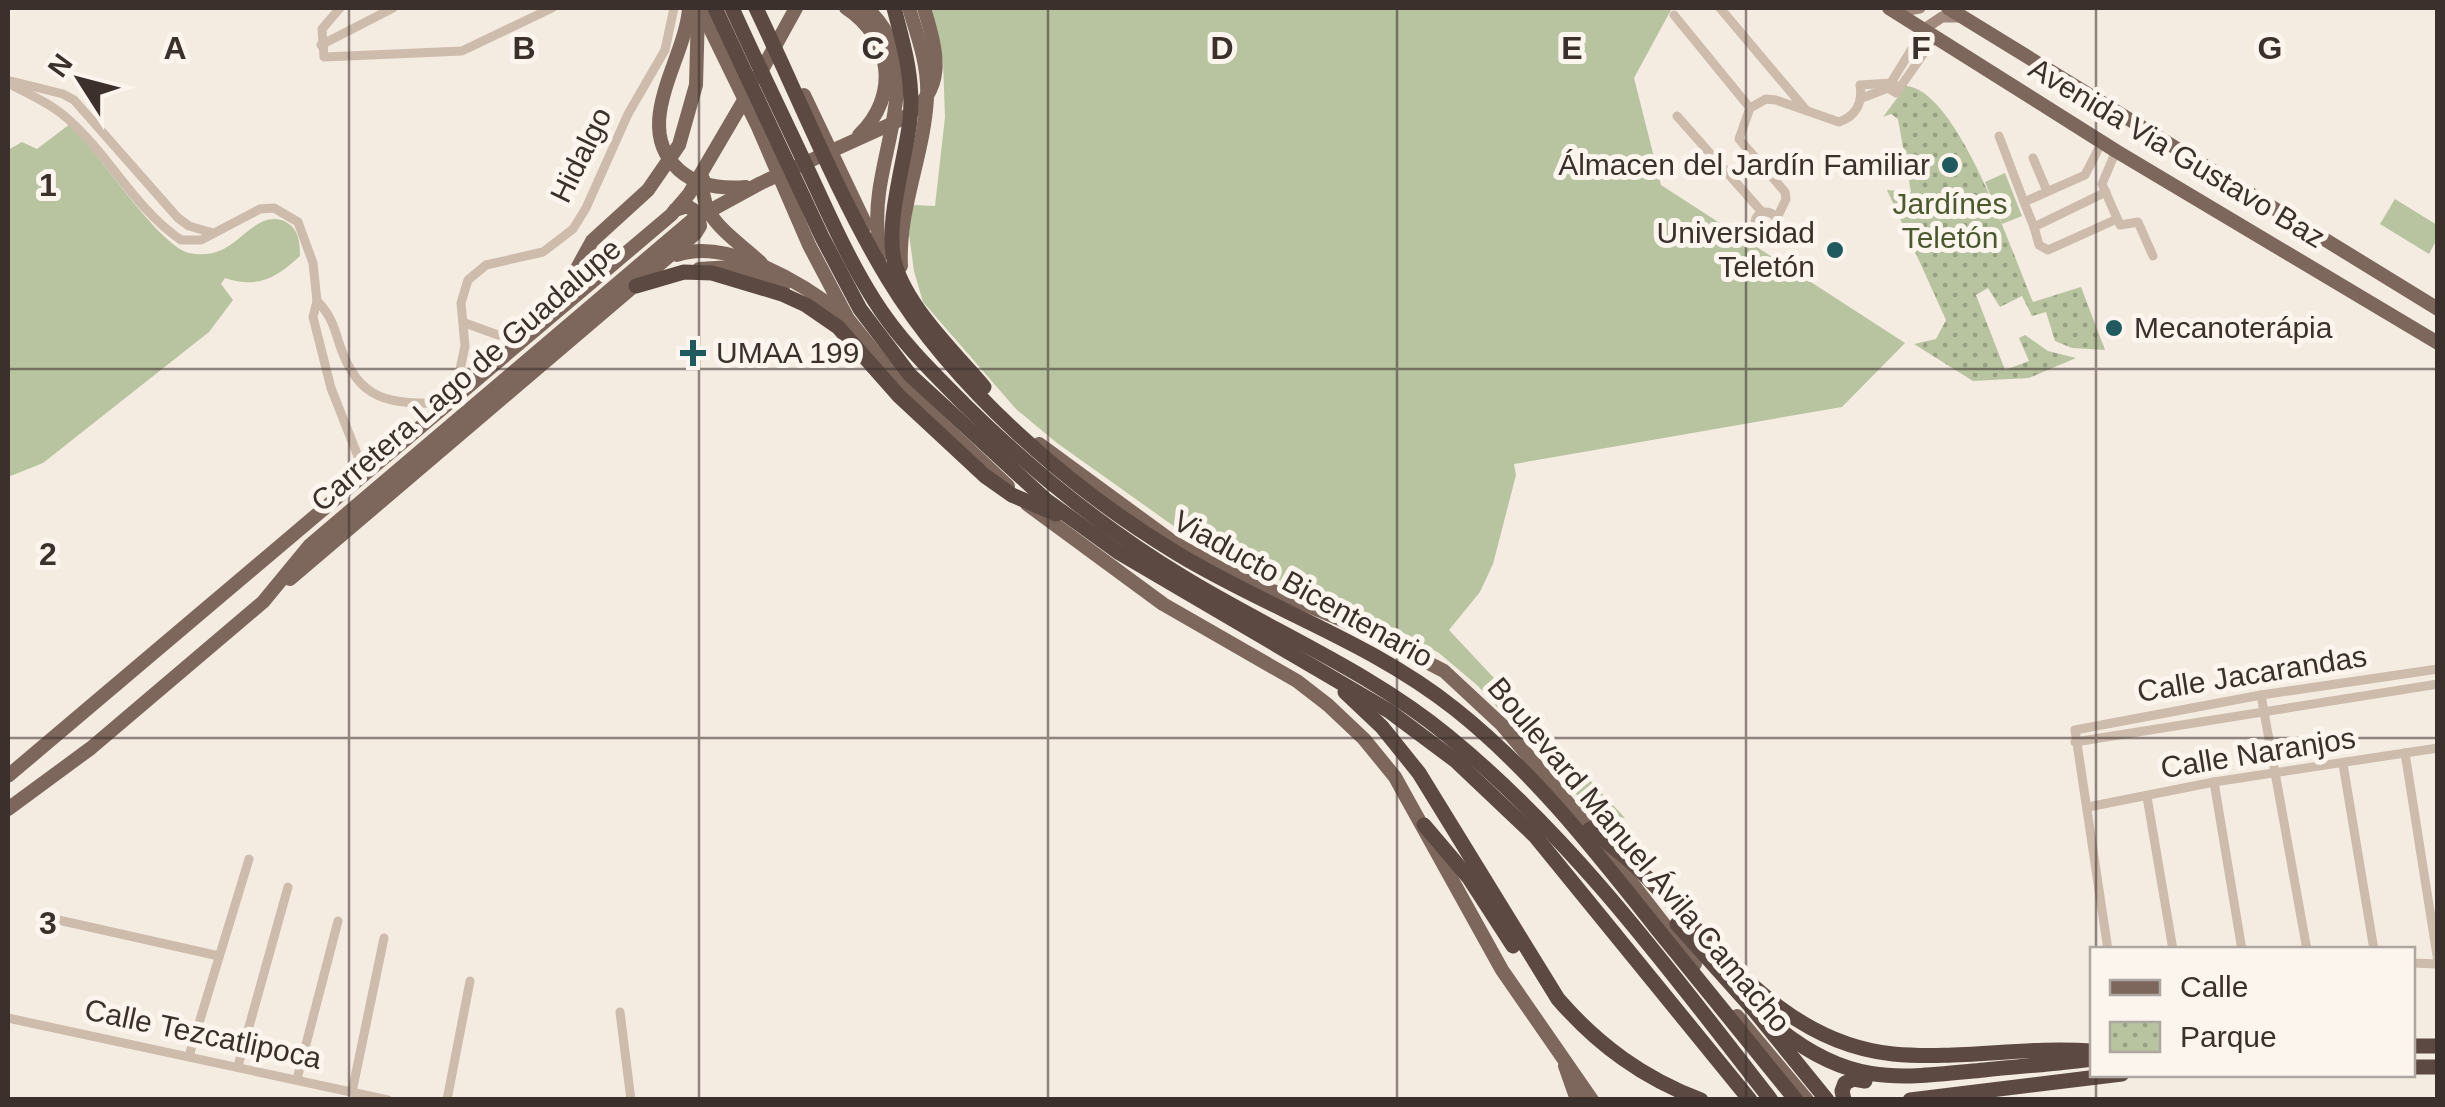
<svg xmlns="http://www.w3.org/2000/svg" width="2445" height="1107" font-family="Helvetica,sans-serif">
	<defs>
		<pattern id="park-dots" width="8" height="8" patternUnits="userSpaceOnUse" patternTransform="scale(2.5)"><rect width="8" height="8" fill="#b8c4a0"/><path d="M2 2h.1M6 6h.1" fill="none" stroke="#97a083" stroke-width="1.8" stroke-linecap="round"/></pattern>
	</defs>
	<rect width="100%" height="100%" fill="#f4ebe1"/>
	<g fill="#b8c4a0">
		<polygon points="929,8 1672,8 1634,78 1661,185 1905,343 1842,407 1514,464 1516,475 1493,564 1480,592 1449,630 1625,818 1603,816 1576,794 1478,686 1439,653 1402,632 1228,559 1189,537 1057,443 1016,409 923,302 914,271 909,234 913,205 935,206 945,117 943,61"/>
		<path d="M70,124C98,152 158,245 189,253C200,255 209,255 219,251C241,243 260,209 286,222C299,229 300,243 300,256C276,278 258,289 225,278L221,284L233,300L209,332L43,463L8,477V150L22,142L37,149Z"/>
		<polygon points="2005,173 2022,216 2002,224 1985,182"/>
		<polygon points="2395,199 2437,225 2437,239 2429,254 2380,224"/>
	</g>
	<path fill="url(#park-dots)" d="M1906,86C1959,90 2013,256 2033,302L2081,287L2105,350L2072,348L2055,341L2046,312L2032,316L2022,296L2000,307L1988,288L1976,295L2005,370L2029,361L2019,338L2025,335L2048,351L2076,358L2029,378L1973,381L1914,344L1936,339L1946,320L1887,190L1911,192L1898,119L1891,114L1883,117Z"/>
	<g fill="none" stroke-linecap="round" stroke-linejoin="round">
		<g stroke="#cdbbac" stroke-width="9">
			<polyline points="340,8 322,29 324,57 462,51 552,8"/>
			<polyline points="1720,8 1806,110"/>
			<polyline points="1674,15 1750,108"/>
			<polyline points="321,45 393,8"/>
			<polyline points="11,81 63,94 74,100 178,218 189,226 213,233"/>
			<path d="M8,83C28,94 50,103 68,119C109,155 135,209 181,240H201L260,209L274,208L298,222L313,263L317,301L313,317L331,388L365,474"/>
			<polyline points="1889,86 1924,29"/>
			<polyline points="1862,98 1888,88 1896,93 1936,36"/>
			<polyline points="1677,116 1762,212"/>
			<polyline points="1999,136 2024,202 2085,175 2102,142"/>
			<polyline points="2116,151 2102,184 2120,225 2138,222 2153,256"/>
			<polyline points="2033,158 2047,191"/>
			<polyline points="2106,192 2034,227 2039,245 2048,250 2117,219"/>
			<polyline points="2024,202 2034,227"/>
			<circle cx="1766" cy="223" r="11"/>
			<path d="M1777,218L1786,199L1785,192L1739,139L1750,108L1766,99L1776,100L1839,122C1856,116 1863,103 1860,85L1892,83L1900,88"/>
			<path d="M317,301C330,314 334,326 339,343C359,403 389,404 447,403"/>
			<polyline points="465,323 498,335 527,333"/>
			<polyline points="454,398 465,346 461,303 468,280 486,265 543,252 573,229 586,208 628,114 665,50 674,8"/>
			<polyline points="2261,695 2307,950"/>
			<polyline points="2075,742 2438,684"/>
			<polyline points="2405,753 2438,962"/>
			<polyline points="2343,764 2374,950"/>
			<polyline points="2214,782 2242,950"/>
			<polyline points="2147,797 2173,950"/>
			<polyline points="2088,807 2214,782 2438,748"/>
			<polyline points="45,917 219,956"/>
			<polyline points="2108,950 2075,730 2261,695 2438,669"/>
			<polyline points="2412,963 2438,964"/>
			<polyline points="620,1012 631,1100"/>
			<polyline points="8,1018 388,1100"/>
			<polyline points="189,1056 249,859"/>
			<polyline points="238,1066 288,887"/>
			<polyline points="297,1079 338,921"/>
			<polyline points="352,1092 384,938"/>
			<polyline points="447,1100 470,981"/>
		</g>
		<g stroke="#a18a7d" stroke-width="11">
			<polyline points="1896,12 1920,8"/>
			<polyline points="1924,29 1942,17 1963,17"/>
		</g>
		<g stroke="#7d675c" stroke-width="14">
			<path d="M689,8C686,59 630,126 679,170C697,186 723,189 746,187"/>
			<polyline points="700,8 758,127 809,245 848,319 901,385 1008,486"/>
			<path d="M846,8C892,38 900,96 859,135"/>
			<path d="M866,8C922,55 887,132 879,193C876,214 877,235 880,256"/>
			<polyline points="1889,8 2116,151 2438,343"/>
			<polyline points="1948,8 2438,309"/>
			<polyline points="758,77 796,8"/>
			<polyline points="804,95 866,225"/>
			<path d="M703,179C699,221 734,237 761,263"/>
			<path d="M677,255C727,237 804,284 843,315"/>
			<path d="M901,266C898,209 924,155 927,98C929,67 918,37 909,8"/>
			<polyline points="699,269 731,267 783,287"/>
			<polyline points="557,305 592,241 648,190 679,145 696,85 698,12"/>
			<polyline points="1039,444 1173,542 1225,571 1359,627 1444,671 1502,725 1590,829 1695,964"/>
			<polyline points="1027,504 1163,604 1297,681 1328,705 1364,739 1395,777 1502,970 1592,1100"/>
			<polyline points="290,579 695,234 700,226 698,213 687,206 675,210"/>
			<polyline points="8,776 671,215 689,194 747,95"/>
			<path d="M8,809L91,748L263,602L310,545L691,221L761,183L902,119C949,90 937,52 924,8"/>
			<polyline points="1737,1016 1807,1100"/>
			<polyline points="1565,1066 1577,1100"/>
		</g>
		<g stroke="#5c4a42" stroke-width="15">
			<polyline points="715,8 822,237 860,309 910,375 1046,500 1118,552 1389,711 1456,761 1535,836 1750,1100"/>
			<path d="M732,8C754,57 778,106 801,155C824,204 845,254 874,300C899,340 932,372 965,405C1031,470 1104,529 1183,577C1271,631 1368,670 1448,736C1574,839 1671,972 1771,1100"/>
			<path d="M756,8C799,98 837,194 888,279C954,388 1070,489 1178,554C1269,609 1371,642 1455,709C1532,770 1593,848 1654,925C1701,983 1748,1041 1796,1100"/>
			<path d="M894,8C904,46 914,80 910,120C905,162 884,226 895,264C907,307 955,353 984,387"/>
			<polyline points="636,286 684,272 712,273 782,294 806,305 838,327 899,396 985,476 1012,495 1056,514"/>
			<path d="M1345,692L1382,727L1419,773L1558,999C1598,1045 1643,1078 1701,1100"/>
			<polyline points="1424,825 1469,878 1513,946"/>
			<path d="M1590,829C1604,840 1619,851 1632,863C1711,936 1775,1042 1893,1054C1959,1060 2026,1046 2092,1051"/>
			<polyline points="1677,924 1753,1009 1827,1100"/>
			<path d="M1780,1030C1852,1087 1899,1078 1984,1070C2020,1066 2057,1064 2092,1059"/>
			<polyline points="2412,1046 2438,1046"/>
			<polyline points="2412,1067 2438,1067"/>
			<polyline points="1844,1100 1842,1091 1845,1083 1854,1079 1865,1081"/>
			<polyline points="1910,1100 2122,1074"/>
		</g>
	</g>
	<path fill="none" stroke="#3b302b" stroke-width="2.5" stroke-opacity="0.55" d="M349,8V1100M699,8V1100M1048,8V1100M1397,8V1100M1746,8V1100M2096,8V950M8,369H2438M8,738H2438M2096,1074V1100"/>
	<g fill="#1f5a5e" stroke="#fbf5ee" stroke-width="4">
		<circle cx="1950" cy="165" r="10"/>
		<circle cx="1835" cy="250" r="10"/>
		<circle cx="2114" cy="328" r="10"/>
		<path d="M688 338h10v10h10v10h-10v10h-10v-10h-10v-10h10z"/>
	</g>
	<g text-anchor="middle" stroke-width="10" stroke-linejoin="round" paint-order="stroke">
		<g font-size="30" fill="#3b302b" stroke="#fbf5ee">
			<text transform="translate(2177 153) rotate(31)" y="10">Avenida Via Gustavo Baz</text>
			<text transform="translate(581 155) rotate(-64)" y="10">Hidalgo</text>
			<text transform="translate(466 375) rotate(-41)" y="10">Carretera Lago de Guadalupe</text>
			<text transform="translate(1303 589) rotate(29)" y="10">Viaducto Bicentenario</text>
			<text transform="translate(2252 674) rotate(-9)" y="10">Calle Jacarandas</text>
			<text transform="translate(2258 753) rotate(-9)" y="10">Calle Naranjos</text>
			<text transform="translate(1639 855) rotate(50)" y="10">Boulevard Manuel Ávila Camacho</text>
			<text transform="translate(203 1034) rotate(12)" y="10">Calle Tezcatlipoca</text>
		</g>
		<g font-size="30" fill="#3b302b" stroke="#fbf5ee" text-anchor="end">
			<text x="1930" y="175">Álmacen del Jardín Familiar</text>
			<text x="1815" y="243">Universidad<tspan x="1815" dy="34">Teletón</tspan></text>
			<text x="2134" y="338" text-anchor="start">Mecanoterápia</text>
			<text x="716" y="363" text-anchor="start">UMAA 199</text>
		</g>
		<g font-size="30" fill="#4a5a2e" stroke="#fbf5ee">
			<text x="1950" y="214">Jardínes<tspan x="1950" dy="34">Teletón</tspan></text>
		</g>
	</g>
	<g font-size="32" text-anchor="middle" font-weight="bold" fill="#3b302b" stroke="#fbf5ee" stroke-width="10" stroke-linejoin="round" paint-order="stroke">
		<text x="175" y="59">A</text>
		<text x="524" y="59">B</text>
		<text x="873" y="59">C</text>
		<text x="1222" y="59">D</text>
		<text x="1572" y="59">E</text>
		<text x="1921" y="59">F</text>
		<text x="2270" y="59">G</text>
		<text x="48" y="196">1</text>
		<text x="48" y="565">2</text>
		<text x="48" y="934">3</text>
	</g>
	<rect width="2445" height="1107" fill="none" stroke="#3b302b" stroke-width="20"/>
	<rect x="2090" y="947" width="325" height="130" fill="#fbf5ee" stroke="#aea6a0" stroke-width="2.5"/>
	<rect x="2110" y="980" width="50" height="15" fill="#7d675c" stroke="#aea6a0" stroke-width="2.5"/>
	<text x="2180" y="997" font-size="30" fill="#3b302b">Calle</text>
	<rect x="2110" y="1022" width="50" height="30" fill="url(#park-dots)" stroke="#aea6a0" stroke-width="2.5"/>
	<text x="2180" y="1047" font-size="30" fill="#3b302b">Parque</text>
	<g transform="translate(80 80) rotate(306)" stroke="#fbf5ee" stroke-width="8" paint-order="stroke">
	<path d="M0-8L18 38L0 25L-18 38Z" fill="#3b302b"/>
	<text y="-15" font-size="28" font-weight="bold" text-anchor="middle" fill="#3b302b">N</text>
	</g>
</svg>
